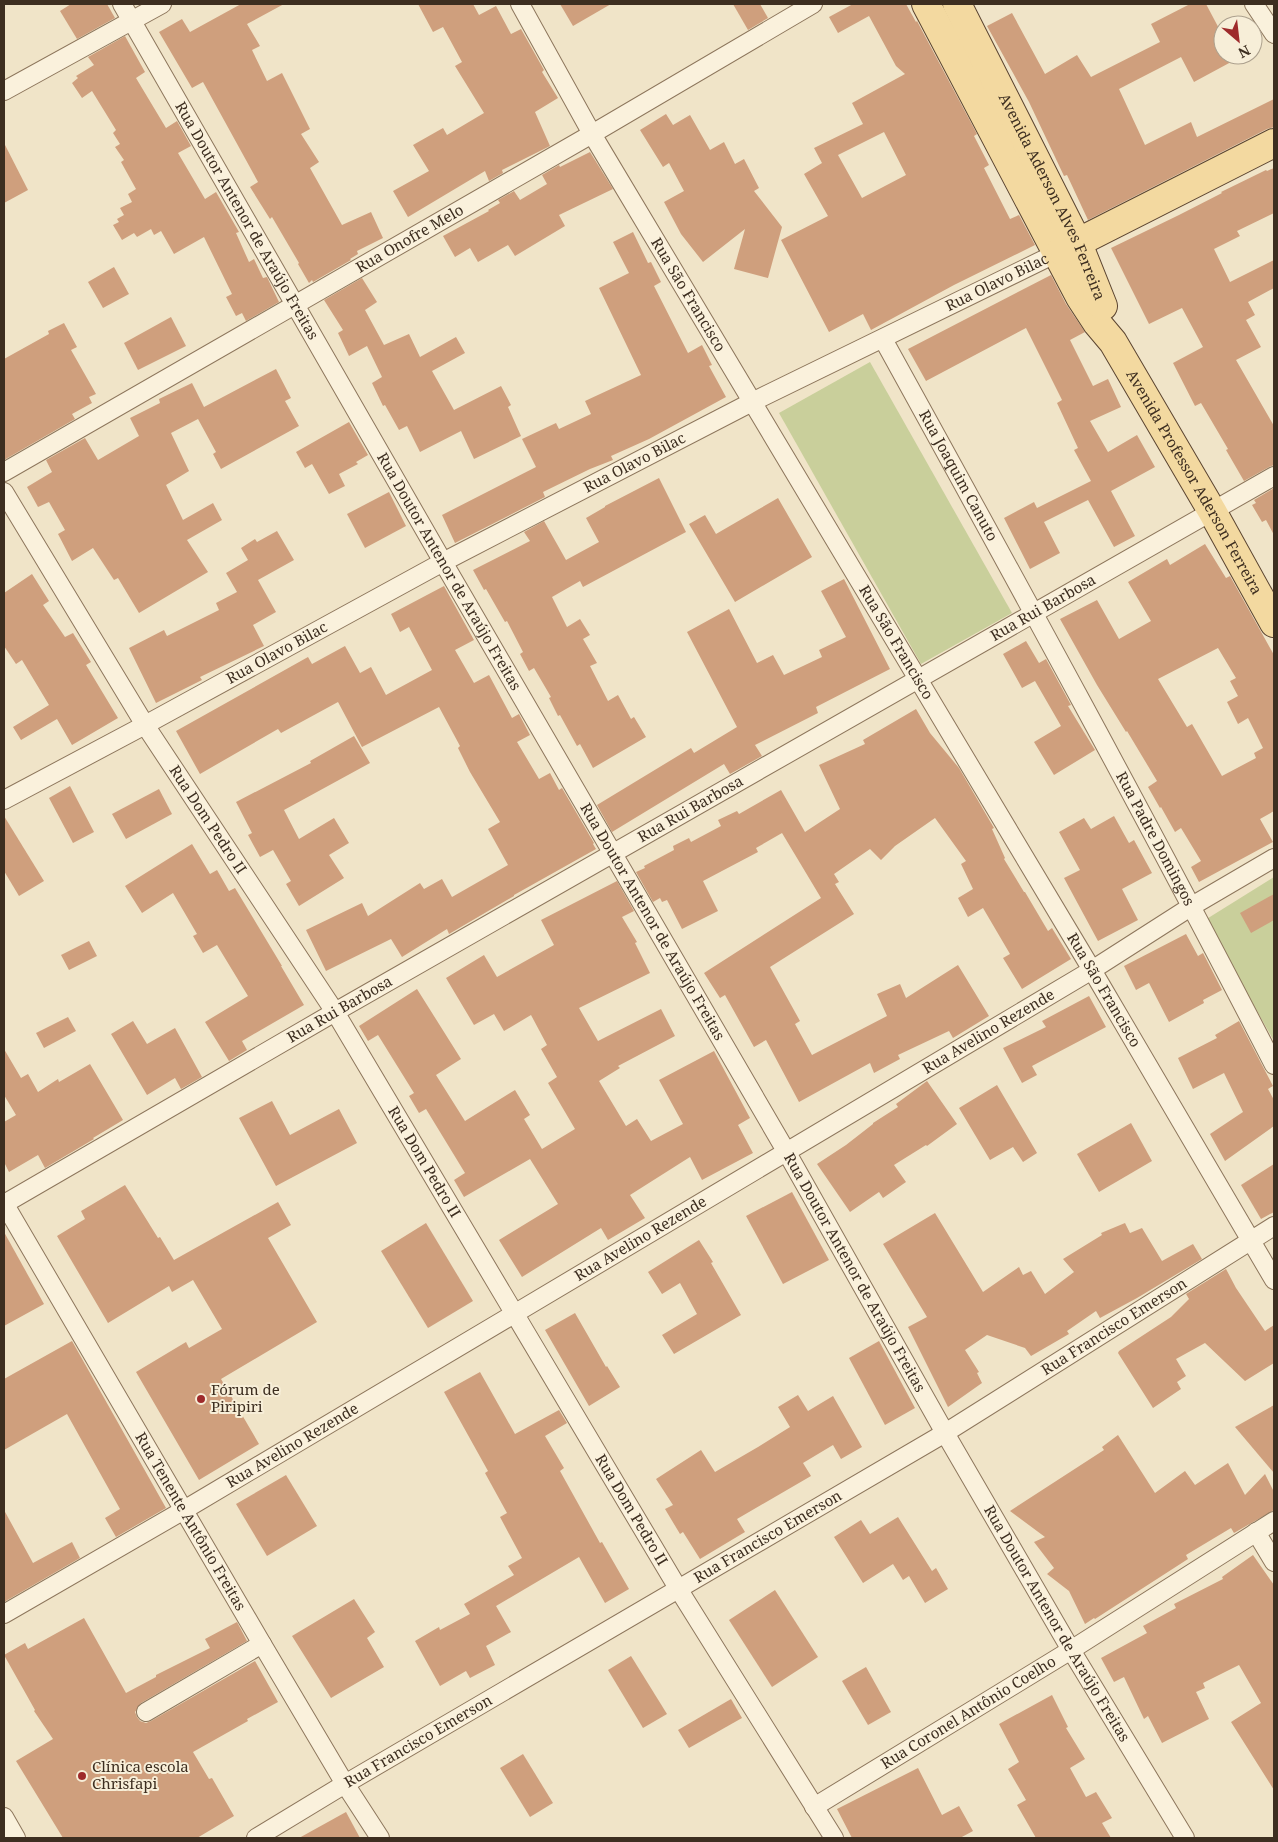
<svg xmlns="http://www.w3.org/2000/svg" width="1278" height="1842" font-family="'Noto Serif',serif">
	<rect width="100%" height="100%" fill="#f0e4c8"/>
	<g fill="#c9cf9b">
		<polygon points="870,362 1012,613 921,664 779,413"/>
		<polygon points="1274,877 1274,1041 1205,920"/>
	</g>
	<g fill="#cf9f7d" fill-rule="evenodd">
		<polygon points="71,4 107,4 115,18 77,39 60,11"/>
		<polygon points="241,4 284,4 247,24 260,46 252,50 267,81 282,73 310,129 301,134 319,162 310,168 342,225 371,212 383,238 357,251 358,254 350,259 351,260 313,282 312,280 309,283 298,264 299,263 272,217 270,219 250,187 258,182 203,82 192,88 159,32 182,19 190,32"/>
		<polygon points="418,4 473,4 479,15 496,6 511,34 521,29 544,70 542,72 558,98 535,112 550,146 502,170 503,173 489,181 485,171 408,217 393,191 429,171 413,145 443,128 447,135 484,113 455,66 462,62 443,27 433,32"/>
		<polygon points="560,4 611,4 573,26"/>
		<polygon points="733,4 760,4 768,18 748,30"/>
		<path d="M853,4H906L916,22L917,21L977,134L974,136L989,165L984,168L1010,219L1019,215L1035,245L954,285L871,330L863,314L829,332L781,240L828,216L804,174L822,163L814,148L863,124L852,103L905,74L896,66L869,16L838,33L829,17ZM884,132L906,175L862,198L838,155Z"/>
		<polygon points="1190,4 1206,4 1223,36 1223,55 1244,55 1194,82 1181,57 1119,89 1145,145 1191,122 1197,137 1274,99 1274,127 1267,129 1088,220 1067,175 1064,176 1029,102 987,26 1012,13 1045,74 1077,55 1091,77 1160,42 1151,24"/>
		<polygon points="125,36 145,72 136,78 166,128 177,121 191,146 178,153 205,199 216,192 239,232 236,233 249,262 254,259 263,278 267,277 279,302 246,321 242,313 236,316 226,297 232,294 204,237 174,254 161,231 154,235 151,229 137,237 134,233 122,240 113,225 119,222 117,219 124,215 120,208 132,202 128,194 136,189 121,162 124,160 115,147 120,144 113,133 116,130 92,91 82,98 72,83 78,78 76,76 94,65 88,57"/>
		<polygon points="666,114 673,125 690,115 710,150 724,142 735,164 744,159 759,188 754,191 782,227 768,278 734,269 745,229 703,262 681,234 664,202 684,191 669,163 663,167 640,130"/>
		<polygon points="4,143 28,190 4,203"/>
		<polygon points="590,152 613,189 559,215 565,226 515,256 508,245 478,262 470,248 455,257 443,236 489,211 488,210 500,203 498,200 514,191 520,200 547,184 542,175 559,165 560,167"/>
		<polygon points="1274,168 1274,213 1237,231 1240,236 1214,249 1230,282 1274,260 1274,288 1248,302 1255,315 1246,320 1261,347 1236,360 1274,426 1274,465 1269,467 1244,481 1226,450 1228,449 1201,403 1195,406 1173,363 1203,347 1182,308 1149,324 1111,248 1179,215 1222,193 1221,192 1266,170 1267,171"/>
		<polygon points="633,232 648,263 651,262 661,282 654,286 688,353 702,345 712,365 709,366 726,397 649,439 611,456 613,460 590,469 543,492 545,497 455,543 442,515 536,467 522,439 556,423 559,429 591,414 585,401 641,375 599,288 629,273 613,242"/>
		<polygon points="114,267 129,294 103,308 88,282"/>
		<polygon points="1051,275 1066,304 1085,332 1070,340 1093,386 1108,379 1121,407 1090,421 1108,452 1137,435 1155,467 1111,491 1135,536 1114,547 1088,500 1044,522 1060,553 1030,569 1004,518 1034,502 1037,508 1091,481 1074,450 1078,448 1057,403 1062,400 1026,328 926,381 908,349"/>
		<polygon points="362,278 377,302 365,310 384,345 409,334 420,357 456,337 465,353 432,371 454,410 501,386 511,405 508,407 521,436 474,459 461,431 420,452 407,426 399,430 385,405 383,406 372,383 382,377 367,346 349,356 338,333 343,330 324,300"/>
		<polygon points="171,317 186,346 138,370 124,343"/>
		<polygon points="64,323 77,347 71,350 96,394 89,397 92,403 72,414 75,419 4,460 4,359 49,334 48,331"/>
		<polygon points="276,369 291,398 285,401 299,426 221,469 213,454 216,452 198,419 171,433 189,471 166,485 183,520 213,503 222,520 187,540 208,572 139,613 118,578 114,580 93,548 72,561 58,534 65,530 49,502 38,507 27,487 52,472 46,460 85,438 98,460 139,436 130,418 160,403 159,399 192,383 204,407"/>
		<polygon points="349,422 368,455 356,462 358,464 339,474 345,486 329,494 312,464 305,468 296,452"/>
		<polygon points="659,478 686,532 583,587 580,581 552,597 567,627 580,619 590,635 583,639 597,663 590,666 608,701 618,695 631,719 634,717 646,737 593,768 580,744 577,746 560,715 558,716 549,698 551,697 534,668 529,671 520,654 523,652 507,621 505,622 486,589 484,590 473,570 530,541 524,532 544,521 566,560 599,542 586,518 605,507 605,506"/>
		<polygon points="1274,488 1274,535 1266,520 1262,522 1252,505 1256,503 1254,500"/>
		<polygon points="389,492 406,526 365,548 347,514"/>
		<polygon points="778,498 812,557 735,602 689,524 705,515 716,534"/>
		<polygon points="277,531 294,560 258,580 276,612 253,625 264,646 200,677 202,680 156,703 129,648 164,630 167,636 219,610 216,603 237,592 226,573 248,560 241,548 255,539 257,542"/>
		<path d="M1205,544L1226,578L1230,576L1274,655V811L1260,819L1273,842L1199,882L1191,867L1201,861L1181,828L1175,832L1161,807L1160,808L1148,787L1157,781L1127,731L1126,732L1097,685L1060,619L1097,600L1119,639L1151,621L1128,582L1167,559L1170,565ZM1218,648L1236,678L1230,681L1238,696L1227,702L1238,724L1248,718L1263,748L1254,753L1256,758L1222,776L1192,724L1187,727L1158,679Z"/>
		<polygon points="32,574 49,601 43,605 65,637 73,633 91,662 86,665 118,718 72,745 57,719 21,740 13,727 49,705 22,660 16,664 4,646 4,593"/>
		<polygon points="844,579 890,669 816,707 818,713 755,745 762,756 730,774 724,764 612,832 597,805 691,748 694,753 737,727 687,632 729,609 757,663 773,655 784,675 822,657 819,650 846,637 821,591"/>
		<polygon points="444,586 474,640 455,650 474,683 489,675 512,718 519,714 530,735 517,742 539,779 550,773 559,790 562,788 594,843 593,844 596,849 514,895 514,896 449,934 447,929 402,957 391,939 326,971 306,930 362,903 368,916 420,883 424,889 442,879 452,897 508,865 488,829 500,822 470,772 458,748 460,746 439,707 362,747 338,702 281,733 278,729 200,774 176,731 308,657 312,664 345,646 360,673 371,667 386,695 432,670 409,627 400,632 391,614"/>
		<polygon points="1026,641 1039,663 1046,659 1071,705 1068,706 1095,750 1054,775 1034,742 1061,726 1035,681 1022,688 1003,654"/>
		<polygon points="916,709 930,733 959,768 994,828 992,829 1005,858 1004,859 1024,892 1025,892 1048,931 1052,928 1071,959 1022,989 1003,958 1010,954 983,908 968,917 958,898 973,889 961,864 966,861 935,818 895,846 881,860 870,849 834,874 839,882 835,884 854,914 770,967 800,1021 795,1024 812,1055 887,1016 877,994 900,984 906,998 958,965 989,1016 953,1038 949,1031 898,1055 900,1059 874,1073 870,1063 799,1102 766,1040 754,1047 725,995 720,998 704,973 821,898 782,833 756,848 758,852 703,881 718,911 682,929 667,900 662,902 660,898 653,902 636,872 645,868 644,866 674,850 673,846 689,838 691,842 721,826 718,820 737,811 739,814 781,790 805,832 840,809 819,765 865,744 863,740"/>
		<polygon points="354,736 370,763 284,810 299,839 334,818 349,843 329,855 344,878 299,906 286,884 291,881 273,850 260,857 248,835 252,833 236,802 311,763 310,761"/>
		<polygon points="70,786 94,832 73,843 49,798"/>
		<polygon points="159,789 172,814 126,839 112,814"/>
		<polygon points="4,816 44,881 19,896 4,871"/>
		<polygon points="1114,816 1129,843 1134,840 1152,873 1122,889 1138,920 1098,941 1064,878 1080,870 1059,832 1084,818 1091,829"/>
		<polygon points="192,844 210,874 217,870 229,891 235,888 282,966 281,966 304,1005 242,1041 247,1050 229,1061 205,1022 248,996 217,945 203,953 193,936 197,934 173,893 142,913 125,886"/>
		<polygon points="617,881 634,911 622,917 637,942 635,943 650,973 579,1008 598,1041 661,1009 675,1036 618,1066 620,1068 599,1081 626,1126 637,1119 651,1141 683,1124 659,1080 714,1051 750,1118 738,1125 753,1153 702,1180 690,1157 630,1195 645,1218 608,1240 601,1228 522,1277 499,1240 558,1204 530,1159 464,1197 454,1180 465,1173 426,1109 419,1113 409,1096 414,1093 378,1035 368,1041 359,1026 417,989 461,1059 436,1075 465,1121 515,1090 530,1115 524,1119 542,1149 575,1129 548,1083 557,1077 541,1049 547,1045 531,1015 504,1031 494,1014 474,1025 446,978 484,955 497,977 554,945 541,920"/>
		<polygon points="1274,894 1274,920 1251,933 1240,913"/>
		<polygon points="1186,934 1198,956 1203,953 1222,990 1203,1000 1204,1003 1169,1022 1149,983 1136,990 1124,966"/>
		<polygon points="89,941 97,956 69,970 61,955"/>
		<polygon points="1089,996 1106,1027 1032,1066 1037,1075 1022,1083 1003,1048 1046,1027 1042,1021"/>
		<polygon points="68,1017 76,1031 44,1048 36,1033"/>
		<polygon points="133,1021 147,1044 175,1028 202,1077 181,1089 175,1078 147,1095 111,1034"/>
		<polygon points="1239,1021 1273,1086 1268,1089 1274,1100 1274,1126 1225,1161 1210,1134 1243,1112 1224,1073 1193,1089 1178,1058 1217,1038 1215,1035"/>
		<polygon points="4,1049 21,1078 28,1074 38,1092 58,1079 59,1082 90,1064 123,1120 93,1138 94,1139 45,1168 38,1155 9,1172 4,1162 4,1122 16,1115 4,1095"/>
		<polygon points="927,1081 957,1124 927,1146 926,1145 894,1165 906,1182 883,1198 879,1192 850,1212 817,1164 846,1145 873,1124 873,1123 898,1107 896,1104"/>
		<polygon points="997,1085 1037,1153 1023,1162 1013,1147 990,1160 959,1108"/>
		<polygon points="272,1101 290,1135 339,1109 357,1143 276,1186 239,1118"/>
		<polygon points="1131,1123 1152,1161 1099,1192 1077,1154"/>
		<polygon points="1274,1164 1274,1212 1261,1219 1241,1185"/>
		<polygon points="125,1185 158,1238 160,1237 174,1260 278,1202 291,1225 268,1238 317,1322 221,1379 259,1444 199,1480 136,1372 186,1342 189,1348 222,1329 193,1280 172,1292 169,1286 108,1323 57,1236 85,1219 81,1211"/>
		<polygon points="792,1192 829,1260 783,1284 746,1216"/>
		<polygon points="935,1213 983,1292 1019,1267 1023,1275 1031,1271 1045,1294 1074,1272 1063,1259 1102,1235 1101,1233 1125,1223 1130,1233 1142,1228 1162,1261 1193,1244 1202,1259 1137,1298 1100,1318 1096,1311 1067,1331 1069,1334 1031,1356 1025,1348 987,1335 965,1350 979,1372 977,1373 982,1383 948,1407 908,1327 927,1317 883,1244"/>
		<polygon points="426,1223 473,1301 428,1328 381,1251"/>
		<polygon points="4,1232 44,1304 4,1326"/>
		<polygon points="699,1240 713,1262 711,1263 741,1315 674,1354 662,1335 697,1314 680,1283 662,1294 648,1272"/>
		<polygon points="1226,1269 1236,1288 1265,1331 1274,1325 1274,1363 1245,1381 1205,1343 1176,1359 1186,1376 1177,1382 1181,1389 1153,1408 1118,1353 1119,1351 1171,1317 1189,1299 1186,1294"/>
		<polygon points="575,1313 606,1367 607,1366 620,1387 589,1406 545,1330"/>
		<polygon points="72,1341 166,1508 116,1537 105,1518 120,1509 67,1414 4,1450 4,1379"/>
		<polygon points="879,1341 915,1408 885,1425 849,1358"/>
		<polygon points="480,1372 515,1434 559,1410 567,1423 545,1436 564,1468 560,1471 600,1543 602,1542 629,1589 605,1603 579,1557 496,1606 511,1632 486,1646 495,1665 470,1678 466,1671 440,1686 415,1641 439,1627 440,1630 470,1614 464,1604 514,1575 508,1566 522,1558 500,1517 507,1513 485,1473 488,1471 444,1392"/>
		<polygon points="798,1395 808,1411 833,1396 862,1447 841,1459 833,1445 803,1463 811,1476 737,1519 745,1532 700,1559 683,1532 680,1534 665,1509 673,1505 656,1479 701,1450 715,1472 758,1447 790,1427 778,1407"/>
		<polygon points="1274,1405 1274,1473 1235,1427"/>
		<polygon points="1118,1435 1155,1493 1185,1471 1195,1485 1228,1463 1245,1495 1265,1474 1274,1492 1274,1510 1234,1533 1231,1528 1186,1555 1188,1559 1095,1619 1094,1618 1085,1624 1069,1591 1047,1574 1054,1568 1034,1542 1045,1537 1010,1511 1104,1450 1102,1447"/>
		<polygon points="286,1475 317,1526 267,1556 236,1504"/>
		<polygon points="4,1510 33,1563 72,1542 80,1558 4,1602"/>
		<polygon points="898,1517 932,1571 936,1568 948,1589 925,1603 909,1576 903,1580 893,1564 863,1583 834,1537 861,1520 870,1534"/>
		<polygon points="1253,1555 1274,1585 1274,1790 1231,1722 1261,1703 1239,1665 1203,1683 1205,1688 1196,1692 1209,1719 1162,1743 1148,1716 1144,1719 1124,1677 1114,1682 1101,1658 1147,1633 1143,1626 1176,1608 1174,1604 1223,1579 1222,1577"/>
		<polygon points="775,1590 818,1657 772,1687 729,1620"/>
		<polygon points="354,1599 375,1632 367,1638 384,1667 331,1698 292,1636"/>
		<polygon points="84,1618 126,1693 156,1677 156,1675 210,1648 205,1639 237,1622 247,1641 141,1703 135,1712 137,1717 140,1721 146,1723 151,1721 255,1661 278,1702 247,1719 248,1721 193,1752 209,1779 212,1778 234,1816 197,1838 63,1838 16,1761 53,1739 34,1711 35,1710 4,1655 25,1643 28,1649"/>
		<polygon points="631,1656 667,1714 643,1728 608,1670"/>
		<polygon points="866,1667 891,1712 868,1725 842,1681"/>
		<polygon points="1052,1695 1068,1727 1066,1728 1085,1759 1070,1768 1086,1797 1096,1792 1112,1818 1102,1823 1111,1838 1036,1838 1017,1805 1026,1800 1008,1769 1019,1762 999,1724"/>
		<polygon points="731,1699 742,1718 689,1748 678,1730"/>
		<polygon points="523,1754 553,1803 530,1817 500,1768"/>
		<polygon points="918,1768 942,1815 959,1806 973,1831 960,1838 852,1838 837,1809"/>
		<polygon points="346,1812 360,1838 299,1838"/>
	</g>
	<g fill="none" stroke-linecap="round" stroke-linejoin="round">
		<defs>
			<g id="street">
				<path id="s1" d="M122,4L443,562L786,1151L945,1433L1071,1650L1185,1838"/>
				<path id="s2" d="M520,4L592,134L1092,970L1274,1280"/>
				<polyline points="1254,4 1274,34"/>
				<polyline points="4,91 162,4"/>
				<path id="s3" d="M883,339C1016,580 1148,821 1274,1065"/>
				<path id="s4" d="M4,472L592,134L813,4"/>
				<path id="s5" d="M4,492L145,725L335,1012L679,1590L834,1838"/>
				<path id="s6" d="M4,800L145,725L443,562L752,402L1057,253"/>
				<path id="s7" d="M4,1203L262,1644L345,1784L380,1838"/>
				<path id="s8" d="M4,1204L335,1012L1274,476"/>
				<polyline points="1256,1532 1274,1562"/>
				<path id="s9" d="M4,1614L184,1510L514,1314L1092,970L1192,906L1274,858"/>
				<polyline points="146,1712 262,1644"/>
				<path id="s10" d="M814,1807L1071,1650L1274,1521"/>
				<polyline points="4,1817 16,1838"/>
				<path id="s11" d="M256,1838L345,1784L945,1433L1274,1226"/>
			</g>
			<g id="primary">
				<path id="s12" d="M926,4L1080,297L1097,323L1113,342L1212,511L1274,623"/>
				<path id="s13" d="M957,4L1077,241L1103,306"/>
				<polyline points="1061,251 1274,143"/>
			</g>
		</defs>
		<use href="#street" stroke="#8d765c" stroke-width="20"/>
		<use href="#primary" stroke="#5b4430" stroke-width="30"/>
		<use href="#street" stroke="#faf1dc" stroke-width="18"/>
		<use href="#primary" stroke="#f3d9a0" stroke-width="28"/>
	</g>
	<g fill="#9e2a2b" stroke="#f7eed8" stroke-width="2">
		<circle cx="201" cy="1399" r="5"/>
		<circle cx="82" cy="1776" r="5"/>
	</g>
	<g text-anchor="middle" stroke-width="4" stroke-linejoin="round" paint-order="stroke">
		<g font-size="15" fill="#3d2e20" stroke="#f7eed8">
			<text dy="5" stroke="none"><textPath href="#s13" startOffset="215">Avenida Aderson Alves Ferreira</textPath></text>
			<text dy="5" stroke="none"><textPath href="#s1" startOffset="250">Rua Doutor Antenor de Araújo Freitas</textPath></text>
			<text dy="5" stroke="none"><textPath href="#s4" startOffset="468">Rua Onofre Melo</textPath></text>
			<text dy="5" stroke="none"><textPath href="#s6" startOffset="1120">Rua Olavo Bilac</textPath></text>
			<text dy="5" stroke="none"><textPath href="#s2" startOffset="336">Rua São Francisco</textPath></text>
			<text dy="5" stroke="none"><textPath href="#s6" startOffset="715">Rua Olavo Bilac</textPath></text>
			<text dy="5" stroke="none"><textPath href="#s3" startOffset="156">Rua Joaquim Canuto</textPath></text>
			<text dy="5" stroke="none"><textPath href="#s12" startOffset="549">Avenida Professor Aderson Ferreira</textPath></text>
			<text dy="5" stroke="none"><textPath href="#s1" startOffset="655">Rua Doutor Antenor de Araújo Freitas</textPath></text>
			<text dy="5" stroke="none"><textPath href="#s8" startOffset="1198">Rua Rui Barbosa</textPath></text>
			<text dy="5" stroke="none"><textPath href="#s2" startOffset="741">Rua São Francisco</textPath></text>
			<text dy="5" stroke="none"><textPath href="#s6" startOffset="310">Rua Olavo Bilac</textPath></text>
			<text dy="5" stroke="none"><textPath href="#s8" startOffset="792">Rua Rui Barbosa</textPath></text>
			<text dy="5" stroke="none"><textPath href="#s5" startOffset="386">Rua Dom Pedro II</textPath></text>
			<text dy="5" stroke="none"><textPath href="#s3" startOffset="569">Rua Padre Domingos</textPath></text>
			<text dy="5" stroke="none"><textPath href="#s1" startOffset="1060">Rua Doutor Antenor de Araújo Freitas</textPath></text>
			<text dy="5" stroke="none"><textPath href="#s2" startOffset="1146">Rua São Francisco</textPath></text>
			<text dy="5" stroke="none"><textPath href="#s8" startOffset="388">Rua Rui Barbosa</textPath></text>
			<text dy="5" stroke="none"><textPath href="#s9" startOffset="1144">Rua Avelino Rezende</textPath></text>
			<text dy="5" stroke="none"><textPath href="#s5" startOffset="791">Rua Dom Pedro II</textPath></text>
			<text dy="5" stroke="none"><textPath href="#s9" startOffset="739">Rua Avelino Rezende</textPath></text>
			<text dy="5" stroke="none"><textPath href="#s1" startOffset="1465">Rua Doutor Antenor de Araújo Freitas</textPath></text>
			<text dy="5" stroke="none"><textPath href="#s11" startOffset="999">Rua Francisco Emerson</textPath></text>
			<text dy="5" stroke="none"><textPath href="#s9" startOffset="334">Rua Avelino Rezende</textPath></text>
			<text dy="5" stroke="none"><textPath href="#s5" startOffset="1196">Rua Dom Pedro II</textPath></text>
			<text dy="5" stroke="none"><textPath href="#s7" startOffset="369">Rua Tenente Antônio Freitas</textPath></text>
			<text dy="5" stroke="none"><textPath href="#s11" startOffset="594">Rua Francisco Emerson</textPath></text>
			<text dy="5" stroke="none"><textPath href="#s1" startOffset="1870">Rua Doutor Antenor de Araújo Freitas</textPath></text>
			<text dy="5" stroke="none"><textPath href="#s10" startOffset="181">Rua Coronel Antônio Coelho</textPath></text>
			<text dy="5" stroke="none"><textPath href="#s11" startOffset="189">Rua Francisco Emerson</textPath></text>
		</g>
		<g font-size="15" fill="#3d2e20" stroke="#f7eed8" text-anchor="start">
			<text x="211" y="1395">Fórum de<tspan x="211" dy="17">Piripiri</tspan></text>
			<text x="92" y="1772">Clínica escola<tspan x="92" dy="17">Chrisfapi</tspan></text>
		</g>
	</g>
	<rect width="1278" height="1842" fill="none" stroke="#3d2e20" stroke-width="10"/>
	<g transform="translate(1238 40) rotate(152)"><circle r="24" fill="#f7eed8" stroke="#ada18e"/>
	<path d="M0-4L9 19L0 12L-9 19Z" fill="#9e2a2b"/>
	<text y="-8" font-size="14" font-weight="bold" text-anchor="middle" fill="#3d2e20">N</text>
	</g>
</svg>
